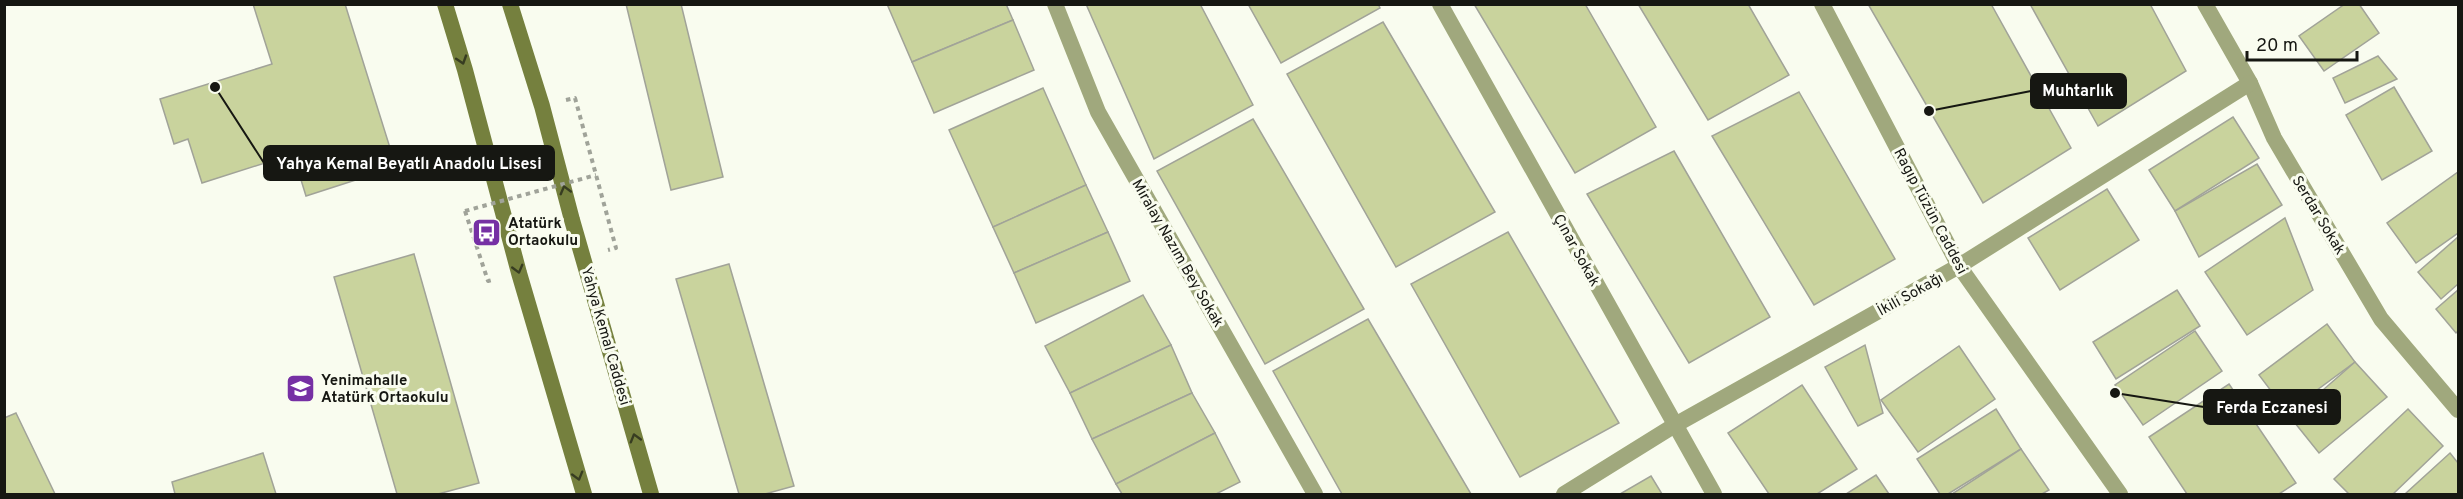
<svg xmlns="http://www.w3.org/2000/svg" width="2463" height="499" font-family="Overpass,sans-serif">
	<rect width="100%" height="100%" fill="#f9fcef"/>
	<g fill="#c9d39d" stroke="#a1a398" stroke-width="1.5">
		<polygon points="253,4 345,4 396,167 306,196 293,154 202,183 188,139 174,144 160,99 272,64"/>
		<polygon points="626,4 681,4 723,177 671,190"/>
		<polygon points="887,4 1006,4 1013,20 912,62"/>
		<polygon points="1086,4 1200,4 1253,105 1154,159"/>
		<polygon points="1248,4 1378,4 1380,8 1281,63"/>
		<polygon points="1474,4 1585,4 1656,127 1575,173"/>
		<polygon points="1638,4 1748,4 1789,75 1708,120"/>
		<polygon points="1868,4 1991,4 2071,148 1983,203"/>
		<polygon points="2030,4 2150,4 2186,71 2098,126"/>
		<polygon points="2345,4 2359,4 2379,33 2324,71 2299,36"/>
		<polygon points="1013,20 1034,70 934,113 912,62"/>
		<polygon points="1383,22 1495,212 1396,267 1287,74"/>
		<polygon points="2378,56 2397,79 2345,103 2333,78"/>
		<polygon points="2394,87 2432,151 2382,180 2346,115"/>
		<polygon points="1043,88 1086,185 993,227 949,130"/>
		<polygon points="1799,92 1895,259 1814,305 1712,136"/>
		<polygon points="2233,117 2259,158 2175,211 2149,170"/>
		<polygon points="1253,119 1364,309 1265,364 1157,171"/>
		<polygon points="1674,151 1770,317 1689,363 1587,194"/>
		<polygon points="2257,164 2282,205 2199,257 2175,211"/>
		<polygon points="2458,172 2458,233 2416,263 2387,223"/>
		<polygon points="1086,185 1108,232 1014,273 993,227"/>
		<polygon points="2107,189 2139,240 2060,290 2028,238"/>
		<polygon points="2285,218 2313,290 2247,335 2205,272"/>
		<polygon points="1108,232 1130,281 1036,323 1014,273"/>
		<polygon points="1508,232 1619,423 1520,477 1411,284"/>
		<polygon points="2458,237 2458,284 2441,299 2418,272"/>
		<polygon points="414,254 479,483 438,494 397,494 334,277"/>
		<polygon points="729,264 794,486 765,494 739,494 676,279"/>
		<polygon points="2177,290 2200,326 2116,379 2093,342"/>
		<polygon points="2458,290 2458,331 2456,333 2436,309"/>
		<polygon points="1143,295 1171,345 1070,393 1045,346"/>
		<polygon points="1368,319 1471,494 1342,494 1273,371"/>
		<polygon points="2327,324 2355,362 2287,412 2259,375"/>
		<polygon points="2195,331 2222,371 2143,425 2115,385"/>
		<polygon points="1171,345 1192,393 1092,439 1070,393"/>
		<polygon points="1865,345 1883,413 1858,426 1825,367"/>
		<polygon points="1959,346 1995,399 1918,452 1881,400"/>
		<polygon points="2355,362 2387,397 2319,453 2291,418"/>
		<polygon points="2229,384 2296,483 2279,494 2187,494 2149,437"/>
		<polygon points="1802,385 1857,469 1817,494 1769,494 1728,433"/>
		<polygon points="1192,393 1215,433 1116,484 1092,439"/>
		<polygon points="1996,409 2021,449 1948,494 1940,494 1917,459"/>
		<polygon points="2408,409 2443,446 2393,494 2349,494 2334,479"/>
		<polygon points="16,413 55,494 4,494 4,418"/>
		<polygon points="1215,433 1240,482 1216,494 1122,494 1116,484"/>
		<polygon points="2021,449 2049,490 2042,494 1952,494"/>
		<polygon points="263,453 276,494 175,494 172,482"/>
		<polygon points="2450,453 2458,463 2458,494 2405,494"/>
		<polygon points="1876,475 1889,494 1846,494"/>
		<polygon points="1651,476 1662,494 1620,494"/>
	</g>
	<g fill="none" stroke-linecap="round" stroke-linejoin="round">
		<g stroke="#a0a399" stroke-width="4" stroke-dasharray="4.5 4.5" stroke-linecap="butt">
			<polyline points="566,100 575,98 616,248 608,250"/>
			<polyline points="465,211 488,281 492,280"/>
		</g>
		<g stroke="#a0a87d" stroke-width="16">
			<polyline points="1055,4 1098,112 1315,494"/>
			<polyline points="1440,4 1714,494"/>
			<polyline points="2205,4 2250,83 2274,138 2381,319 2458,410"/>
			<polyline points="1564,494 1675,425 1959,266 2250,83"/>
		</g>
		<polyline stroke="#a0a87d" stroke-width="16" points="1822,4 1959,266 2120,494"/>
		<g stroke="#75803e" stroke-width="16">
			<polyline points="445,4 465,70 519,273 584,494"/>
			<polyline points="510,4 542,106 572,220 651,494"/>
		</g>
		<polyline stroke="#a0a399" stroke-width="4" stroke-dasharray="4.5 4.5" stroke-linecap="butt" points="465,211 596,175"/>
	</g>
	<defs><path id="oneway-chevron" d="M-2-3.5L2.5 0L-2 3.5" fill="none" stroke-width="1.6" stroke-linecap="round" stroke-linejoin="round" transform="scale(1.5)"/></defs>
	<g stroke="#373c21">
		<use href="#oneway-chevron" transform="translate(462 60) rotate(72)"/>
		<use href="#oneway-chevron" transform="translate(565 190) rotate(-105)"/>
		<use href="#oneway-chevron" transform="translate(518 269) rotate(75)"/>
		<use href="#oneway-chevron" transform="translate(635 438) rotate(-106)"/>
		<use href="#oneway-chevron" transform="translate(578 476) rotate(74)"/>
	</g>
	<defs>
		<symbol id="bus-square" viewBox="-11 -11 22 22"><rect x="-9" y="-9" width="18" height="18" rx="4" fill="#7630a4" stroke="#f9fcef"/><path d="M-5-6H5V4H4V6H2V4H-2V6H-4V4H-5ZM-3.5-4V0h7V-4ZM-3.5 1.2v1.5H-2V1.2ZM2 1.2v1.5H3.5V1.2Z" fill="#fff"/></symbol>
		<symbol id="school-square" viewBox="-11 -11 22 22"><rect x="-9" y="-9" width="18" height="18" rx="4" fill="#7630a4" stroke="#f9fcef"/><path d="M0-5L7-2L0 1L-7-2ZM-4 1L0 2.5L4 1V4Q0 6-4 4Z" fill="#fff"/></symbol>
	</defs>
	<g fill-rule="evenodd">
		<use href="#bus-square" x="470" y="216" width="33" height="33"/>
		<use href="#school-square" x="284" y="372" width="33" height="33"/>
	</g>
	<g text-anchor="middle" stroke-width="6" stroke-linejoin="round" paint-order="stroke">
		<g font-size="15" fill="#161712" stroke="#f9fcef">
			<text transform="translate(1931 211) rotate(62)" y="5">Ragıp Tüzün Caddesi</text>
			<text transform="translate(2319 215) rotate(59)" y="5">Serdar Sokak</text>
			<text transform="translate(1577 250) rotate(61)" y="5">Çınar Sokak</text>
			<text transform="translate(1178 253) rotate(60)" y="5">Miralay Nazım Bey Sokak</text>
			<text transform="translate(1910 294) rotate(-29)" y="5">İkili Sokağı</text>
			<text transform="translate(606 336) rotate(74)" y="5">Yahya Kemal Caddesi</text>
		</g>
		<g font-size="15" font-weight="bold" fill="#161712" stroke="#f9fcef" text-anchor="start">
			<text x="508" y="228">Atatürk<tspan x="508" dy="17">Ortaokulu</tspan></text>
			<text x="321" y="385">Yenimahalle<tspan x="321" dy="17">Atatürk Ortaokulu</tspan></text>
		</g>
	</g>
	<path fill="none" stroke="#161712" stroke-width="2" d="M1929 111L2031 91M215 87L264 163M2115 393L2204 407"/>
	<g fill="#161712" stroke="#f9fcef" stroke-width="2">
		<circle cx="1929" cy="111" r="6"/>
		<circle cx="215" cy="87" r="6"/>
		<circle cx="2115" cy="393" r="6"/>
	</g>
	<g fill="#161712" stroke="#161712" stroke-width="2">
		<rect x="2031" y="74" width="95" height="34" rx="6"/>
		<rect x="264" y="146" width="290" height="34" rx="6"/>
		<rect x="2204" y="390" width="136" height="34" rx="6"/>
	</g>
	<g font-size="16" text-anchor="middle" font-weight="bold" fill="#fff">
		<text x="2078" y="96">Muhtarlık</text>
		<text x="409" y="169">Yahya Kemal Beyatlı Anadolu Lisesi</text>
		<text x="2272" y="413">Ferda Eczanesi</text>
	</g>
	<rect width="2463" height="499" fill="none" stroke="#161712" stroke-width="12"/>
	<path d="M2247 51v9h110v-9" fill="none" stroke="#161712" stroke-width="3"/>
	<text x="2256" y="51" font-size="18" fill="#161712" stroke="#f9fcef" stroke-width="4.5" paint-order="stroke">20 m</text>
</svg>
